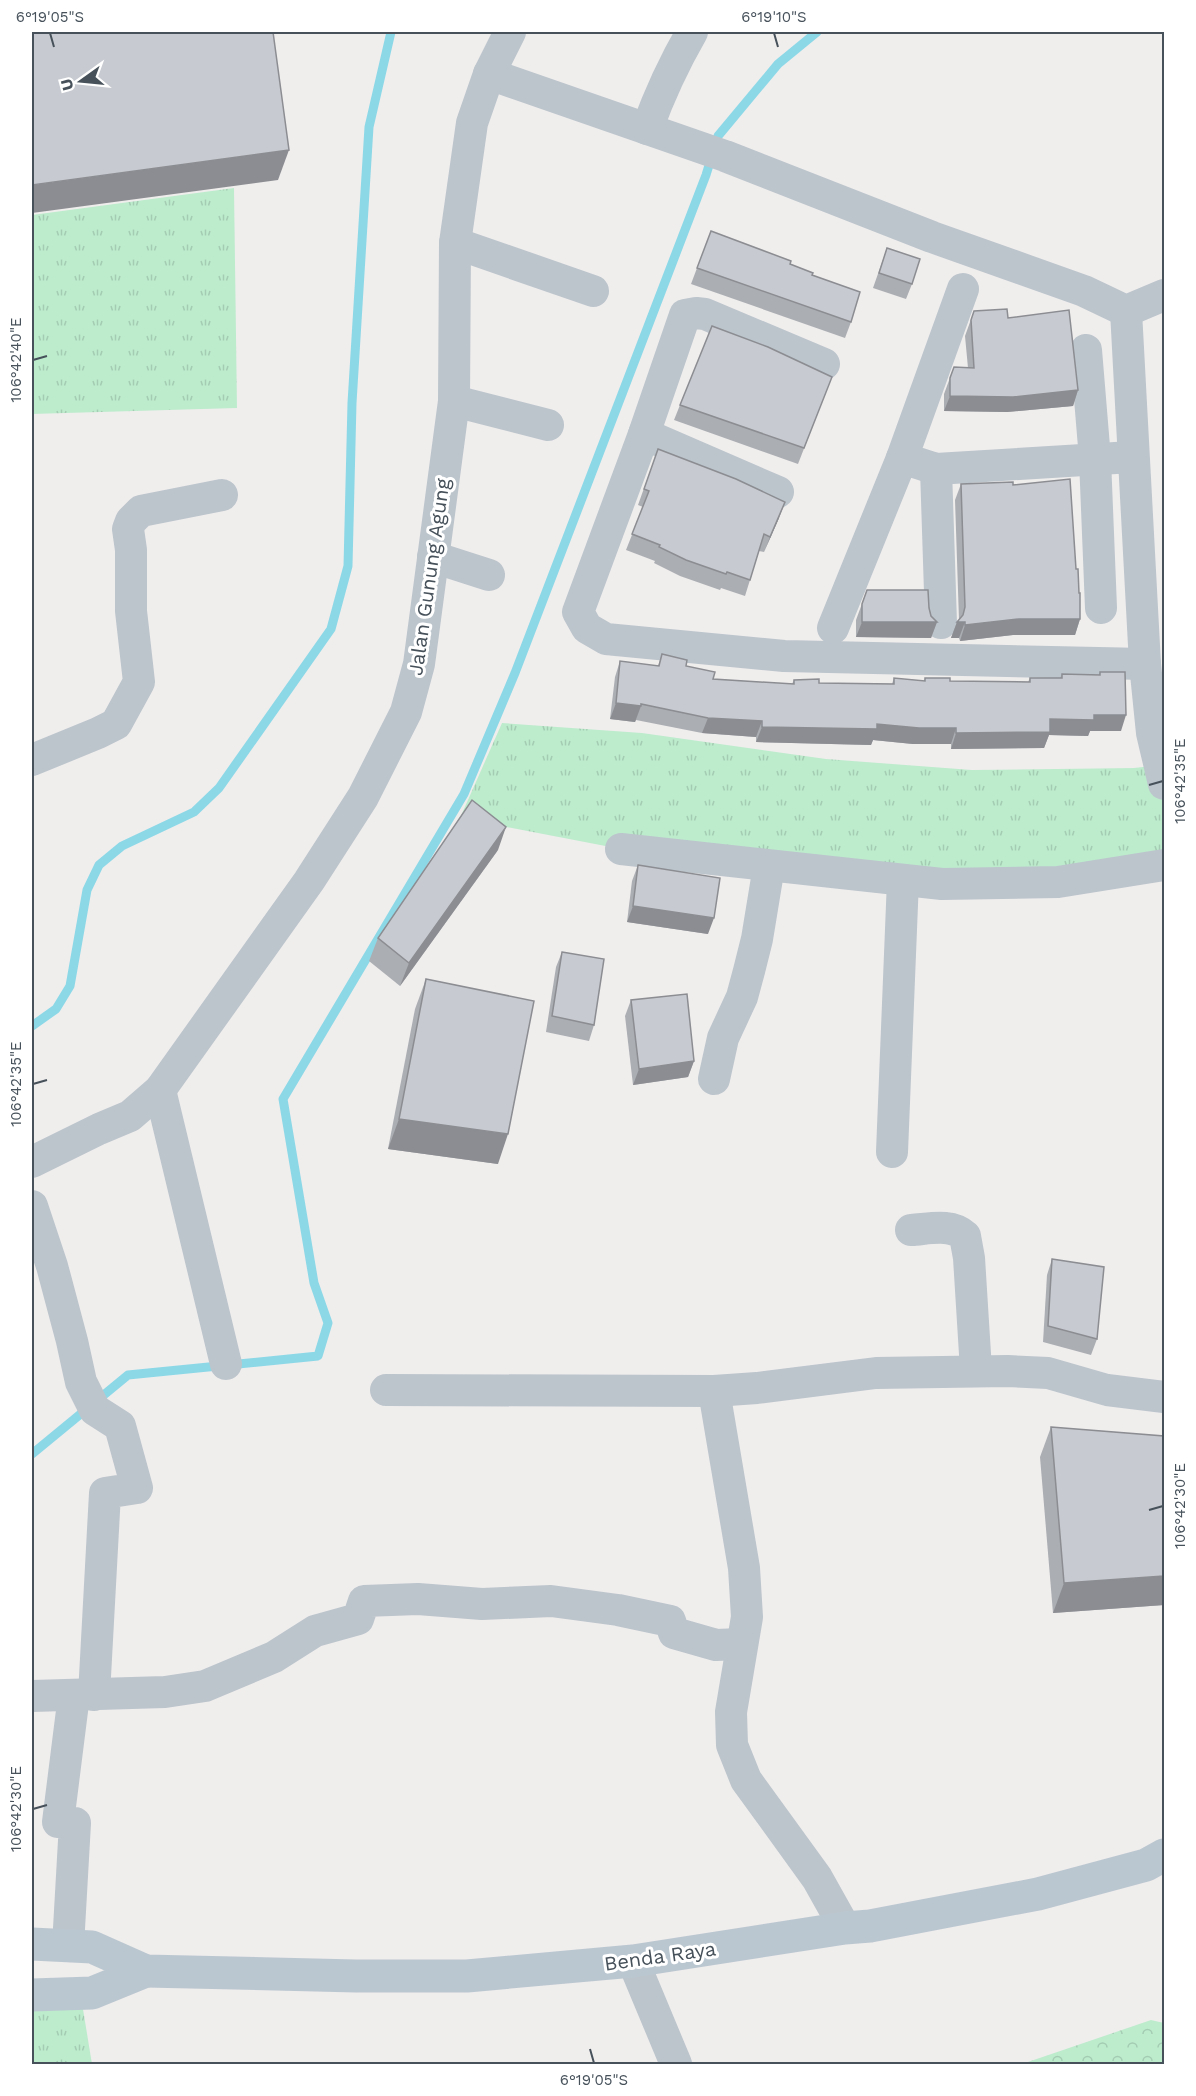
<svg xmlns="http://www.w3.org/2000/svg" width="1196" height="2096" font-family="'Work Sans',sans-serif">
	<defs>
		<pattern id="grass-tufts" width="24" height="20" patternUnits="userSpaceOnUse" patternTransform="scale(1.5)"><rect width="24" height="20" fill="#bdeccd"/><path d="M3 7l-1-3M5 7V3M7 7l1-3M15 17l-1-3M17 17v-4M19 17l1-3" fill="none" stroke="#a4ccb2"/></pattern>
		<pattern id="forest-crowns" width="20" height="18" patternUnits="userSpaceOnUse" patternTransform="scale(1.5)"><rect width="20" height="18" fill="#bdeccd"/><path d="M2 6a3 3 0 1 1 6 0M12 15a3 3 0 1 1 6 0" fill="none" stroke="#a4ccb2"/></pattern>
	</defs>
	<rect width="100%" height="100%" fill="#f0eded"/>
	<g fill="url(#grass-tufts)">
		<polygon points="234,188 237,408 32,414 32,215"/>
		<polygon points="502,723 642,733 826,759 972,770 1134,768 1160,765 1164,784 1164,865 1058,882 621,849 460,818"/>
		<polygon points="82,2003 92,2064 32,2064 32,2004"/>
	</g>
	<polygon fill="url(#forest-crowns)" points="1151,2020 1164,2023 1164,2064 1022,2064"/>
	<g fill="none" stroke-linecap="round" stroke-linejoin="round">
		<g stroke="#8cd8e7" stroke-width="9">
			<polyline points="32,1026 56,1009 70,986 87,890 99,865 122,846 194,812 219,788 331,629 348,566 352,403 369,127 391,32"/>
			<polyline points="32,1454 128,1375 318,1356 328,1323 314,1283 283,1099 464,794 515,673 706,175 718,136 778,64 817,32"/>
		</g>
		<g stroke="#bcc5cc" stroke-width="32">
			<polyline points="489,74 725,156 932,237 1084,291 1126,311 1164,295"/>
			<path d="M647,129C660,93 673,65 692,32"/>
			<polyline points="455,243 593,291"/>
			<polyline points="963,289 902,458 936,469 1132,457"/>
			<polyline points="1126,311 1145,664 1152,733 1164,784"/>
			<polyline points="1086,350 1095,459 1101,608"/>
			<polyline points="824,364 705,314 696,313 685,315 644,434 578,612 587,628 606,639 784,656 1145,664"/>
			<polyline points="454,401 548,425"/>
			<polyline points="644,434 778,492"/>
			<polyline points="936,469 941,623"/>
			<polyline points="433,557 489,575"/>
			<polyline points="833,628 902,458"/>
			<polyline points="32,760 98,733 116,724 139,682 131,611 131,550 128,529 131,521 141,511 222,495"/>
			<polyline points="621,849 942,884 1058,882 1164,865"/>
			<polyline points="714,1079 723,1038 742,997 749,971 757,939 769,866"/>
			<polyline points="160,1090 226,1364"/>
			<polyline points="892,1152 903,880"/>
			<polyline points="32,1162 99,1129 130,1116 160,1090 309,881 363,797 406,712 419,664 454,401 455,243 472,123 489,74 510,32"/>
			<polyline points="32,1206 52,1266 72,1341 81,1382 95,1410 120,1426 137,1488 105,1493 94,1695"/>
			<path d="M911,1230C929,1229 951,1223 965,1236L969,1258L976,1370"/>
			<polyline points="386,1390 714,1391 757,1388 876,1373 1008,1371 1048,1373 1107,1390 1164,1397"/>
			<polyline points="714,1391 744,1568 747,1617 731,1712 732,1745 746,1780 817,1878 845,1928"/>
			<polyline points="32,1696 165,1692 205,1686 274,1657 315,1631 358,1619 364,1601 418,1599 482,1604 551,1601 618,1610 670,1621 674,1633 716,1645 741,1644"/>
			<polyline points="68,1946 75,1823 58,1822 74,1695"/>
			<polyline points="633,1961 676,2064"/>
		</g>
		<g stroke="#bbc7d0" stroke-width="33">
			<polyline points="32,1944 92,1947 146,1971 356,1976 467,1976 633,1961 845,1928 870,1926 1038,1894 1146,1865 1164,1855"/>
			<polyline points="32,1995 92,1993 146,1971"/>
		</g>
	</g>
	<g fill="#abaeb3">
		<polygon points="711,231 790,264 812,275 851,322 845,338 691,284"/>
		<polygon points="887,248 912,284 906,299 873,288"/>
		<polygon points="974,311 1008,318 1078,390 1073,406 1007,412 944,411 944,394 954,367 968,368 965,336"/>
		<polygon points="826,392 798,464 674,420 680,405"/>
		<polygon points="658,449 779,518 764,552 759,551 745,596 721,588 720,590 680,576 654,563 655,561 626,550 643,507 638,505"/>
		<polygon points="961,484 1076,569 1080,619 1075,635 1013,635 960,641 959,638 951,638 957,622 959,620 955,500"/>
		<polygon points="867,590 929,608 931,616 937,622 931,638 856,637 856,620"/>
		<polygon points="662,654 713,679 792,684 794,680 819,683 892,684 894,678 924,681 925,678 950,681 1028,682 1030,678 1060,678 1062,674 1099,675 1100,672 1121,731 1090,731 1088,736 1049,735 1044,748 951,749 951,744 913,744 873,740 871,745 756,742 756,737 702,733 636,720 635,722 610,719 615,677 620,661 658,666"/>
		<polygon points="498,850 400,986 369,961 378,938"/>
		<polygon points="638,865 708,934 627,922 632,881"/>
		<polygon points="562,952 594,1025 589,1041 546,1032 556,967"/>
		<polygon points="426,979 498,1164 388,1149 415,1009"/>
		<polygon points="631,1000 694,1061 688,1077 633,1085 625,1016"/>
		<polygon points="1052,1259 1097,1339 1091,1355 1043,1342 1047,1275"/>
		<polygon points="1051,1427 1164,1436 1164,1605 1053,1613 1040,1457"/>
	</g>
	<g fill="#8b8d92">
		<polygon points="289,150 278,180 32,213 32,185"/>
		<polygon points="1078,390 1073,406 1007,412 944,411 950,396"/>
		<polygon points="785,502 779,518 764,552 770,537"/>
		<polygon points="1019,619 1080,619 1075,635 1013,635 960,641 965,625"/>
		<polygon points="862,622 937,622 931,638 856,637"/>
		<polygon points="957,622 965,622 959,638 951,638"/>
		<polygon points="616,703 641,706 635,722 610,719"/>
		<polygon points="1094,715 1126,715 1121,731 1090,731 1088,736 1049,735 1044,748 951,749 956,733 1050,719"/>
		<polygon points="708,718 762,721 756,737 702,733"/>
		<polygon points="877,724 956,728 951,744 913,744 873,740 871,745 756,742 762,727"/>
		<polygon points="506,827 498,850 400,986 409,963"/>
		<polygon points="633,906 714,918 708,934 627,922"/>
		<polygon points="694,1061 688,1077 633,1085 639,1069"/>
		<polygon points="399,1119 508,1134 498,1164 388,1149"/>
		<polygon points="1164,1576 1164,1605 1053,1613 1064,1583"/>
	</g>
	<g fill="#c7cad0" stroke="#8b8d92" stroke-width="1.5">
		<polygon points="32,32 273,32 289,150 32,185"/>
		<polygon points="711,231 791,261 790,264 813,273 812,275 860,292 851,322 697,268"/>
		<polygon points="887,248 920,259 912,284 879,273"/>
		<polygon points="1007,309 1008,318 1069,310 1078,390 1013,397 950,396 950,378 954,367 974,368 971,320 974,311"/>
		<polygon points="712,326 768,347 832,377 804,448 680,405"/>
		<polygon points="658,449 736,479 785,502 770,537 764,534 750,580 727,572 726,574 686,560 659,547 660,545 632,534 649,491 644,489"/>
		<polygon points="1070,479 1076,569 1078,569 1079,593 1080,593 1080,619 1019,619 965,625 965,622 957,622 963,615 965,607 961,484 1013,482 1013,485"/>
		<polygon points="867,590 928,590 929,608 931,616 937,622 862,622 862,604"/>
		<polygon points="662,654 687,660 686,666 715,672 713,679 794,684 794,680 819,679 819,683 894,684 894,678 925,681 925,678 950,678 950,681 1030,682 1030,678 1062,678 1062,674 1100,675 1100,672 1125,672 1126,715 1094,715 1094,720 1050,719 1050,732 956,733 956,728 919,728 877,724 877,729 762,727 762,721 708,718 641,704 641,706 616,703 620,661 659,666"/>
		<polygon points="472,800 506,827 409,963 378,938"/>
		<polygon points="638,865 720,878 714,918 633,906"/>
		<polygon points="562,952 604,959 594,1025 552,1016"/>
		<polygon points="426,979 534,1001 508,1134 399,1119"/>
		<polygon points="687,994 694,1061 639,1069 631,1000"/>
		<polygon points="1052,1259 1104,1267 1097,1339 1048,1326"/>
		<polygon points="1051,1427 1164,1436 1164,1576 1064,1583"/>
	</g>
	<path fill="none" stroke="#46515a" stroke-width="2" d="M50,33L54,47M774,33L778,47M33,360L47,356M1149,785L1163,781M33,1084L47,1080M1149,1510L1163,1506M33,1809L47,1805M590,2049L594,2063"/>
	<g text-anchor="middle" stroke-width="6" stroke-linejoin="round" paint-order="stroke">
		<g font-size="20" fill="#46515a" stroke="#fff">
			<text transform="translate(429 577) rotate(-82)" y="7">Jalan Gunung Agung</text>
			<text transform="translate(660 1956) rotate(-8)" y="7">Benda Raya</text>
		</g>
	</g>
	<rect width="1196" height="2096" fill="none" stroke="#ffffff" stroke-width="66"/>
	<g transform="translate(81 81) rotate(255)" stroke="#ffffff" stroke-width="4.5" paint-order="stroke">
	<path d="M0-4.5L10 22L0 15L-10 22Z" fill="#46515a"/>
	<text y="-9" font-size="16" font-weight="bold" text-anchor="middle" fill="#46515a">U</text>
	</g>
	<rect x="33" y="33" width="1130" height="2030" fill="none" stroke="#46515a" stroke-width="2"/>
	<g font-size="15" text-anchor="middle" fill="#46515a">
		<text x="50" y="22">6°19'05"S</text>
		<text x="774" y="22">6°19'10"S</text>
		<text transform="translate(16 360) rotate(-90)" y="5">106°42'40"E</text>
		<text transform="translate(1180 781) rotate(-90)" y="5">106°42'35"E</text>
		<text transform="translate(16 1084) rotate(-90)" y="5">106°42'35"E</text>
		<text transform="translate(1180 1506) rotate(-90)" y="5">106°42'30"E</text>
		<text transform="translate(16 1809) rotate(-90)" y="5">106°42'30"E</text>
		<text x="594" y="2085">6°19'05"S</text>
	</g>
</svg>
